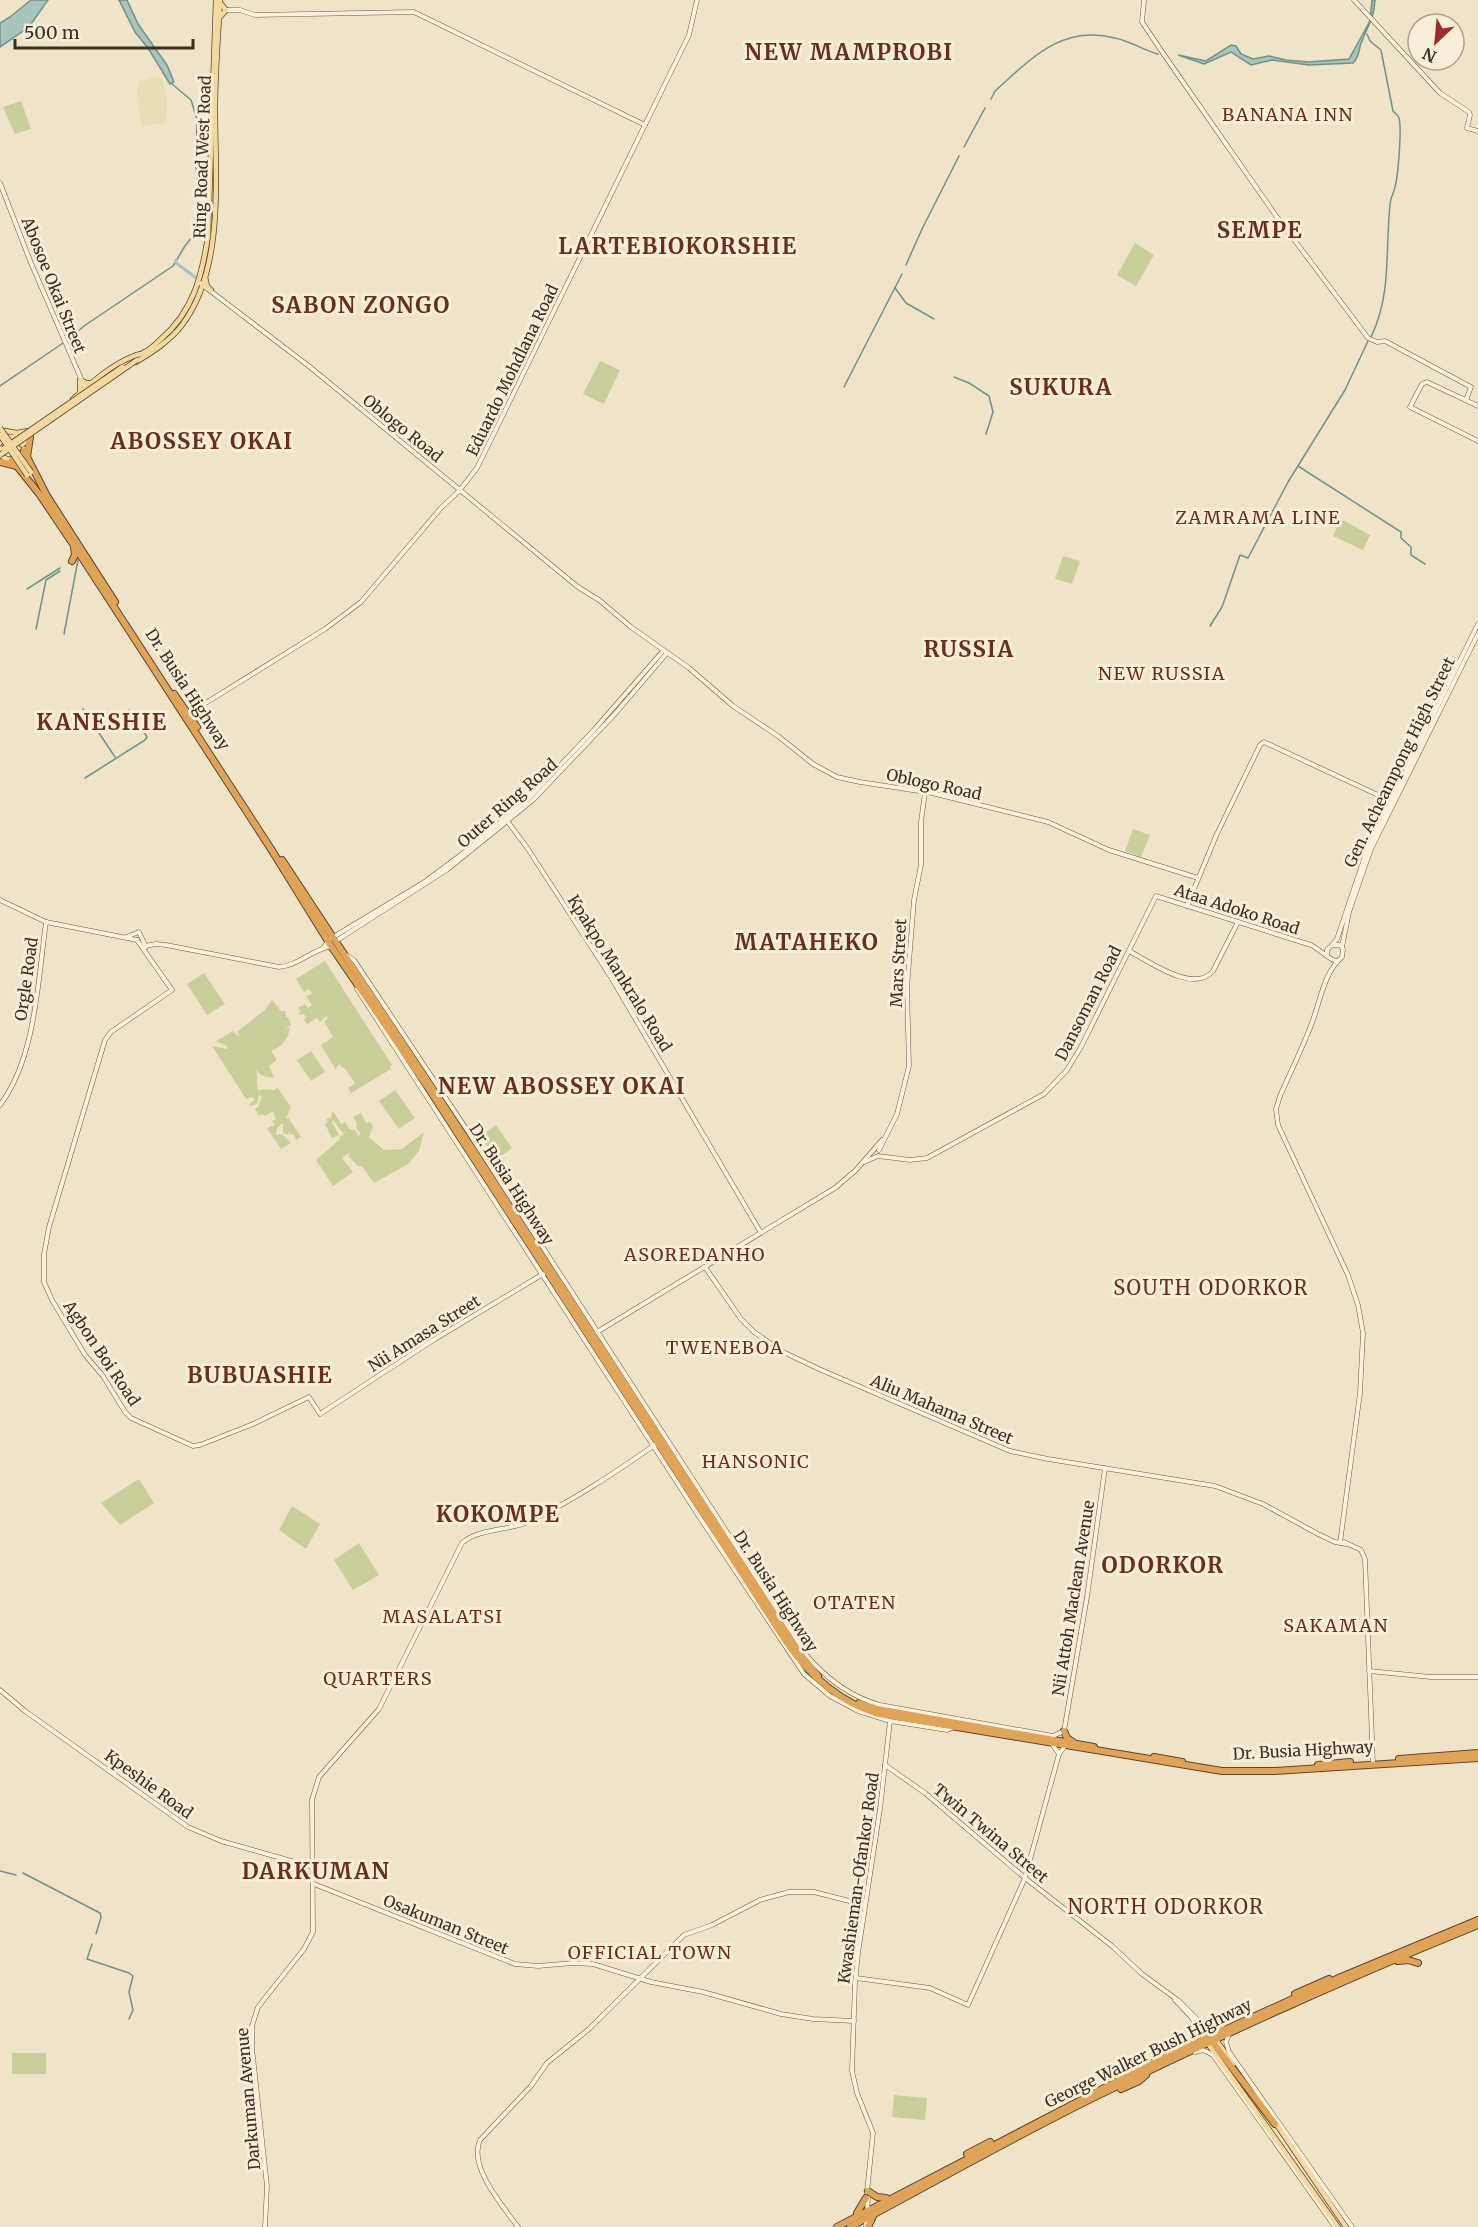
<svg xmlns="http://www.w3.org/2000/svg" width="1478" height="2227" font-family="Merriweather,serif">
	<rect width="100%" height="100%" fill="#f0e4c8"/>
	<polygon fill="#e6deb5" points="156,76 162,79 165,92 167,103 166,123 141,126 137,87 140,81"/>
	<g fill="#c9cf9b">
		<polygon points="21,101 31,129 15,134 3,107"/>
		<polygon points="1135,243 1154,255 1136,286 1117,275"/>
		<polygon points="600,361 620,370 604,404 583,394"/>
		<polygon points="1341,519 1370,535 1363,550 1333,536"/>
		<polygon points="1063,556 1080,561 1072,584 1055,579"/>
		<polygon points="1133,829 1150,835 1141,857 1125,851"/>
		<polygon points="325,961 392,1065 390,1067 391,1069 351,1093 348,1088 355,1083 344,1067 342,1068 340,1064 337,1066 336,1070 321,1045 333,1037 324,1021 328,1018 326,1016 320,1022 317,1018 307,1024 304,1020 306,1018 304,1014 300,1015 299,1013 301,1012 298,1008 305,1004 308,1008 312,1005 306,996 312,994 309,989 304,992 296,979"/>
		<polygon points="204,973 225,1004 207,1015 187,984"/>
		<path d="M272,1000L282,1012L284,1010L286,1013L284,1014H286V1017H288L291,1025L286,1028H290C287,1041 282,1046 271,1051L277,1060L269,1066L274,1077C266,1078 261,1076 256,1070C258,1078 255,1084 259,1091L262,1089L275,1090L277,1087L291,1107L286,1118L288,1119V1117L301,1137L296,1140L293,1134L290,1135L288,1119L290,1130L288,1135L283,1133V1123L277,1128L276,1135L282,1134L291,1143L281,1149L267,1128L275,1125L272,1121L276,1119L273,1111L265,1116L262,1114L259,1116L255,1109L258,1107L262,1097L259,1095L257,1104L250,1106L249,1104L255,1100L252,1097L246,1099L212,1046L228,1049L227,1046L216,1041L233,1031L239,1037L238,1031L265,1010Z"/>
		<polygon points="311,1051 325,1072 311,1081 297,1060"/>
		<polygon points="395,1090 415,1118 399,1129 379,1101"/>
		<polygon points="333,1111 341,1124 345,1122 349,1129 355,1130 358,1135 355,1137 361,1134 356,1128 357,1124 353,1117 361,1113 366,1123 370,1122 373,1127 369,1137 384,1150 402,1149 424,1132 419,1151 408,1164 374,1183 362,1166 358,1166 348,1156 350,1155 349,1153 342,1158 353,1172 333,1186 316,1160 340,1139 340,1136 344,1135 333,1120 332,1122 339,1135 332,1138 325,1124 328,1122 326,1119 331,1117"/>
		<polygon points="496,1125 512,1148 496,1159 480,1137"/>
		<polygon points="139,1479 154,1503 120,1525 101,1503"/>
		<polygon points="292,1506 320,1524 306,1549 279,1530"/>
		<polygon points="359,1543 379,1575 353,1590 334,1560"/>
		<rect x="12" y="2053" width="34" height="21"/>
		<polygon points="894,2095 927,2098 925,2120 892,2117"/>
	</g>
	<g fill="#a9c4bc" stroke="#6f938a" stroke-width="1.5">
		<polygon points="31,0 48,0 29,27 0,47 0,23 10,17"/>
		<polygon points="119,0 127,0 138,24 167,65 174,82 170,84 148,48 135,32"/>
		<path d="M1372,0H1375C1374,19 1368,25 1362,41C1358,49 1360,57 1353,63L1309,65L1272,60L1251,65L1231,52L1204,64L1178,55L1206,61L1231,45L1236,46L1241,54L1253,59L1269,56L1286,60L1309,62L1349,59L1370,21Z"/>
	</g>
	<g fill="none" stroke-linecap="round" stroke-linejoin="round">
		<g stroke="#6f938a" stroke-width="1.5">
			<path d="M1367,34L1370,41L1381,50L1393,111C1395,113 1398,115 1399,118C1402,128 1398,176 1395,187C1394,193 1390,198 1390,205C1385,250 1392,294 1371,337"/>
			<path d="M991,99L995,91C1031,59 1062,24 1115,38C1130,41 1143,50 1158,54"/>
			<polyline points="964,147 985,108"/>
			<polyline points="906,265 922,229 959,156"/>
			<polyline points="895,288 906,303 934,319"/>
			<polyline points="954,377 969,383 989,396 993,412 986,434"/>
			<polyline points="0,386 69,339 84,326 173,266 185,246 203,223 198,198 196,165 197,119 191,100 172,84"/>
			<polyline points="844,387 902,274"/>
			<polyline points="1298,466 1401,532 1401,538 1411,547 1411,555 1425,564"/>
			<polyline points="27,589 60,568"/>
			<polyline points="1210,626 1222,607 1240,555 1248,558 1288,482 1345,390 1368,341"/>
			<polyline points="36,629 46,580 60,571"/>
			<polyline points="64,634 78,560"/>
			<polyline points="83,709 115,757"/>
			<polyline points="85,778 145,740 147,737 129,710"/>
			<polyline points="0,1871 16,1875"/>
			<polyline points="23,1873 100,1913 101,1917 96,1934"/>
			<polyline points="92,1944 87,1959 129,1973 133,1976 129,1992 133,2010 129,2019"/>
		</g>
		<polyline stroke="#a9c4bc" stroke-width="3" points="176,260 176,263 195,277"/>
		<defs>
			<g id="secondary">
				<polyline points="1144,0 1142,22 1167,59 1274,213 1368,338 1377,342 1385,341 1471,387 1466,400"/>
				<polyline points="1354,0 1440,93 1469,112 1470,115 1467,128 1478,131"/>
				<polyline points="225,10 240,10 255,15 414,12 645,125"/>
				<polyline points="0,183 31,263 86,390"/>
				<polyline points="200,283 310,367 578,587 599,600 631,627 689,668 733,706 778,736 813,764 837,777 860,782 932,793 1048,822 1109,850 1198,878"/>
				<polyline points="1478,406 1427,382 1422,384 1410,407 1478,441"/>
				<polyline points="188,714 325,629 361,602 441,508 459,491 477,468 689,35 697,0"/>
				<polyline points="505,818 528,849 612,979 761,1233"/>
				<polyline points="0,900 46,922 137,940"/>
				<polyline points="1187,906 1216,836 1260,745 1264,742 1391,801"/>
				<polyline points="126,937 139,932 146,947"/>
				<polyline points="137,940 172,990 111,1032 105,1040 49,1227 44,1254 44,1282 52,1300 85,1355 103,1376 125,1412 131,1418 193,1446 200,1445 253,1424 309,1397 320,1414 435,1339 543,1274"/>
				<polyline points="336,941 448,869 533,800 614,715 667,653"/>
				<polyline points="1332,945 1337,939 1367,850 1478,624"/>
				<path d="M145,946L156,944L166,945L279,967C297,966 312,950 331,946"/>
				<polyline points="1342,947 1349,912 1371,849 1478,634"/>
				<polyline points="323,948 330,939 423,883 466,851 528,799 593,731 663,651"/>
				<path d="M1129,951C1150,962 1194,994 1213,971L1238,922"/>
				<path d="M346,955L354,960L469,1133L807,1656C827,1679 851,1697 880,1705L1053,1736L1064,1731L1087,1597L1105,1468"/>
				<path d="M1327,955V950L1332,945H1340L1343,949L1342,957C1323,973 1320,1004 1310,1028C1301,1051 1290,1073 1280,1096L1276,1109L1278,1125L1348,1275L1358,1305L1363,1333L1360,1393L1340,1543"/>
				<polyline points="357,989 700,1518 804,1674 830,1696 858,1711 890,1721 947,1730 954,1727"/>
				<path d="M0,1105C36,1058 38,979 46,922"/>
				<polyline points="879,1150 897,1114 909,1066 907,987 914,900 921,865 921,822 925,792"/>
				<path d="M864,1162L878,1156L910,1160L927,1158L1044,1094L1067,1070L1081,1047L1156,896L1311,945C1319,949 1330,960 1336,961"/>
				<polyline points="705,1267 741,1319 754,1332 781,1351 819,1369 1010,1451 1048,1459 1215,1486 1263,1504 1318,1534 1335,1542 1346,1544"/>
				<polyline points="597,1332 835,1188 856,1170 882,1140"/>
				<polyline points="1344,1542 1361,1550 1365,1559 1373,1765"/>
				<polyline points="1369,1671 1431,1677 1478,1677"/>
				<polyline points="0,1690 25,1711 188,1827 221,1841 313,1867"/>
				<polyline points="1052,1744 1059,1754"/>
				<polyline points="885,1765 925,1793 1025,1878 1112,1946 1142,1974 1179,2001 1213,2035"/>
				<polyline points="314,1884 515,1964 538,1966 573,1963 593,1964 651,1982 703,1992 781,2014 813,2019 854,2021"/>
				<polyline points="856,1978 930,1988 968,2005 1025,1878 1059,1754 1065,1746"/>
				<polyline points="1175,2000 1192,2018 1205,2039"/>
				<polyline points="1229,2034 1226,2042 1229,2052 1352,2227"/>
				<polyline points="1195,2052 1203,2050 1213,2055 1335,2227"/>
				<polyline points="867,2192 873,2133 857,2093 852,2071 855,1983 858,1953 880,1809 890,1721"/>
				<path d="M265,2227L267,2186L252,2048V2026L258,2007L304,1949L313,1932L312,1800L319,1777L379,1709L462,1543C479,1528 508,1531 528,1522C573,1501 616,1472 656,1444"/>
				<path d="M518,2227C503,2206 468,2167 480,2140L531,2086L547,2063L589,2029L684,1935L712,1925L760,1900L789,1892H814L865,1905"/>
				<polyline points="866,2227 868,2198"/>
			</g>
			<g id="primary">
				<polyline points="220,17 226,10 221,4"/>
				<polyline points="205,277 207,286 211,290"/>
				<path d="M136,362C152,352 170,341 182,325C225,268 215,177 215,110C215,74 218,37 220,0"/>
				<polyline points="80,392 80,380 86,383 92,383"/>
				<path d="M73,399C90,384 112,364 134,356C137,354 140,355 143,353C149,350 156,344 161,339C193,312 202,276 208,236L216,0"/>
				<polyline points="5,431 17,433 28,431"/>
				<polyline points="0,443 8,437 16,437 20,441"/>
				<polyline points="22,445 31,436"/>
				<path d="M0,454C6,461 14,462 22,455L24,449"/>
				<polyline points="1214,2037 1233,2064"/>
				<polyline points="1206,2041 1338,2227"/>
				<polyline points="1275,2122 1346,2227"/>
			</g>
			<g id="highway">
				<polyline points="24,451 47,496 115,602"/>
				<polyline points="27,457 30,437"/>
				<path d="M12,460L40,495L77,550L271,849L331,946L429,1089L785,1640C808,1674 837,1702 879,1714L1222,1771H1275L1478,1758"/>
				<polyline points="0,462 17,466"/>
				<polyline points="72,561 75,555 74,547"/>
				<polyline points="174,694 197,727"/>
				<polyline points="282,860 477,1156 801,1655 818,1676"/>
				<polyline points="859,1703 877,1709 1094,1747"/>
				<polyline points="1064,1731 1067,1738 1073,1742"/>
				<polyline points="1154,1757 1182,1762"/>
				<polyline points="1399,1759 1478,1753"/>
				<polyline points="1318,1765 1350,1762"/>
				<polyline points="1398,1961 1408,1960 1418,1963"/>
				<polyline points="1295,1994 1329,1979"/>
				<polyline points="1205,2026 1223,2029"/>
				<polyline points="1211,2040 1275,2124"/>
				<polyline points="1190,2044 1199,2030"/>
				<polyline points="1121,2089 1139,2081 1146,2075"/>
				<polyline points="967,2154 990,2142"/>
				<polyline points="868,2191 877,2197 886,2198"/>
				<polyline points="857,2213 866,2198"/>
				<polyline points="837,2227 1154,2062 1341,1977 1478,1920"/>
				<path d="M850,2227C933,2183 1015,2136 1099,2095C1223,2034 1350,1977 1478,1925"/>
				<polyline points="868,2227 874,2214"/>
			</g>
		</defs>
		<use href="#secondary" stroke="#6f573f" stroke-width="5"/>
		<use href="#primary" stroke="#5b4430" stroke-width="6"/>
		<use href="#highway" stroke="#5b4430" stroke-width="8"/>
		<use href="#secondary" stroke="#faf1dc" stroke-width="4"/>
		<use href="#primary" stroke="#f3d9a0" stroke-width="4.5"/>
		<use href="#highway" stroke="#e0a458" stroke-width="6"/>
		<defs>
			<g id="primary-bridge">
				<polyline points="0,428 31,472"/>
				<polyline points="0,435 27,475"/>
				<polyline points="3,449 122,367"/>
				<polyline points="0,455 137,360"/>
			</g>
		</defs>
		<use href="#primary-bridge" stroke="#5b4430" stroke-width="6" stroke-linecap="butt"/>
		<use href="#primary-bridge" stroke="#f3d9a0" stroke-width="4.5"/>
	</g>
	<g text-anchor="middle" stroke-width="6" stroke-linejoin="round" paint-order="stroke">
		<g font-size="16" fill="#3d2e20" stroke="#f7eed8">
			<text transform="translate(202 157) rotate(-88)" y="6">Ring Road West Road</text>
			<text transform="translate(54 285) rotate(68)" y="6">Abosoe Okai Street</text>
			<text transform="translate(512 370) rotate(-64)" y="6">Eduardo Mohdlana Road</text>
			<text transform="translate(403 428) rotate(39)" y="6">Oblogo Road</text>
			<text transform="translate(188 689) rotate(57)" y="6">Dr. Busia Highway</text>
			<text transform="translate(1399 762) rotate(-64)" y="6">Gen. Acheampong High Street</text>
			<text transform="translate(934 784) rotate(12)" y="6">Oblogo Road</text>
			<text transform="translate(507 803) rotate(-41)" y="6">Outer Ring Road</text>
			<text transform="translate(1237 909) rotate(18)" y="6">Ataa Adoko Road</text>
			<text transform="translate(898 963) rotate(-87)" y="6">Mars Street</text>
			<text transform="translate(620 973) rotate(58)" y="6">Kpakpo Mankralo Road</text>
			<text transform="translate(26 979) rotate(-82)" y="6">Orgle Road</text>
			<text transform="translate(1088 1003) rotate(-63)" y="6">Dansoman Road</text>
			<text transform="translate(512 1184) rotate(57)" y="6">Dr. Busia Highway</text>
			<text transform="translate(424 1333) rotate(-32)" y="6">Nii Amasa Street</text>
			<text transform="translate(102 1353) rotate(56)" y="6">Agbon Boi Road</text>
			<text transform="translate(942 1409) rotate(23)" y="6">Aliu Mahama Street</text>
			<text transform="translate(776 1591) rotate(57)" y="6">Dr. Busia Highway</text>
			<text transform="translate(1073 1598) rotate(-81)" y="6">Nii Attoh Maclean Avenue</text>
			<text transform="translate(1303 1750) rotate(-3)" y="6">Dr. Busia Highway</text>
			<text transform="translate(149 1784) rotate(36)" y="6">Kpeshie Road</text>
			<text transform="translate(991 1833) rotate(40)" y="6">Twin Twina Street</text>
			<text transform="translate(858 1878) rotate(-82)" y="6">Kwashieman-Ofankor Road</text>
			<text transform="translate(446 1924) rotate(22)" y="6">Osakuman Street</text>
			<text transform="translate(1148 2053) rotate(-26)" y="6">George Walker Bush Highway</text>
			<text transform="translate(248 2099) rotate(-95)" y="6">Darkuman Avenue</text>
		</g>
		<g font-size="18" letter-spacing="1.5" fill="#6b2e1e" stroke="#f7eed8">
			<text x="1288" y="121">BANANA INN</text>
			<text x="1258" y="524">ZAMRAMA LINE</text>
			<text x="1162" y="680">NEW RUSSIA</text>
			<text x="695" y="1261">ASOREDANHO</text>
			<text x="725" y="1354">TWENEBOA</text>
			<text x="756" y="1468">HANSONIC</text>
			<text x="855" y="1609">OTATEN</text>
			<text x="443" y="1623">MASALATSI</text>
			<text x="1336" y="1632">SAKAMAN</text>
			<text x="378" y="1685">QUARTERS</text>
			<text x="650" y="1959">OFFICIAL TOWN</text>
		</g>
		<g font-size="20" letter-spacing="1.5" fill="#6b2e1e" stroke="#f7eed8">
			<text x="1211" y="1295">SOUTH ODORKOR</text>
			<text x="1166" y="1914">NORTH ODORKOR</text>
		</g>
		<g font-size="22" font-weight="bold" letter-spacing="1.5" fill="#6b2e1e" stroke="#f7eed8">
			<text x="849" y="60">NEW MAMPROBI</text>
			<text x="1260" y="238">SEMPE</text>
			<text x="678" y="254">LARTEBIOKORSHIE</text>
			<text x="361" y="313">SABON ZONGO</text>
			<text x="1061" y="395">SUKURA</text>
			<text x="202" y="449">ABOSSEY OKAI</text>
			<text x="969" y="657">RUSSIA</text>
			<text x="102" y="730">KANESHIE</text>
			<text x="807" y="950">MATAHEKO</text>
			<text x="562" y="1094">NEW ABOSSEY OKAI</text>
			<text x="260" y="1383">BUBUASHIE</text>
			<text x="498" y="1522">KOKOMPE</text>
			<text x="1163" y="1573">ODORKOR</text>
			<text x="316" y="1879">DARKUMAN</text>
		</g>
	</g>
	<g transform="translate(1436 42) rotate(206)"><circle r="28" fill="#f7eed8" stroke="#ada18e" stroke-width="1.5"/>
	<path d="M0-4.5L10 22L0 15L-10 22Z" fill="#9e2a2b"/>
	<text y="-9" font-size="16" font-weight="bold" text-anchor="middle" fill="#3d2e20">N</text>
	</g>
	<path d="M15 39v9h178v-9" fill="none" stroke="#3d2e20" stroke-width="3"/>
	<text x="24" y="39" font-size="18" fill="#3d2e20" stroke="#f7eed8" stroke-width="4.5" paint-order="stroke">500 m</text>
</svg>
